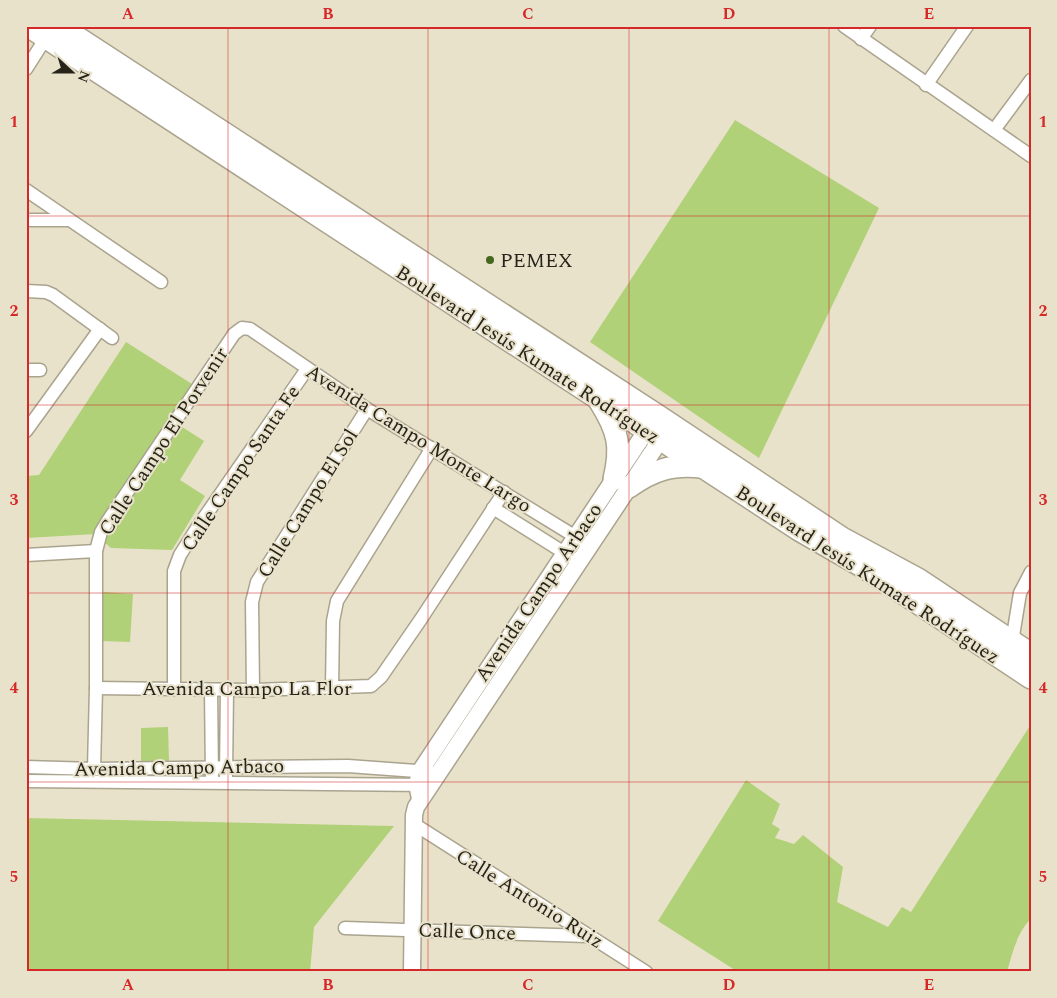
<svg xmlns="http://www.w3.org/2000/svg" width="1057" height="998" font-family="Spectral,serif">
	<rect width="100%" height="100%" fill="#e9e2cb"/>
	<g fill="#b0d177">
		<polygon points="735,120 879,208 759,458 590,342"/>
		<polygon points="126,342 192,384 96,534 26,538 26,476 39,475"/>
		<polygon points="179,425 204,441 180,480 205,496 172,550 111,548 104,542 104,537"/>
		<polygon points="103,592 133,594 130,642 101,641"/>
		<path d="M1031,724V919C1017,932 1012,954 1007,972H738L658,921L746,780L780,804L772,824L780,829L775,838L794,844L803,835L843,867L837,902L888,927L902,907L911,912Z"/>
		<polygon points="168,727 169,761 141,762 141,728"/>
		<polygon points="26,818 394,826 314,927 310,972 26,972"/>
	</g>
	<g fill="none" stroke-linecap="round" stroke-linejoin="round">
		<defs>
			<g id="minor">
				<polyline points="844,26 1031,156"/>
				<polyline points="861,39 870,26"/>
				<polyline points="26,69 49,33"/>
				<polyline points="926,85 967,26"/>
				<polyline points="994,130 1031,80"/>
				<polyline points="26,190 161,282"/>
				<polyline points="26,220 69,220"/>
				<polyline points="26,291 46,292 53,295 112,338"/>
				<polyline points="26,370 40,370"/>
				<polyline points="26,431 100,329"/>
				<polyline points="493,508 571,557"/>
				<polyline points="26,555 96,551"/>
				<polyline points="1012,642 1020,593 1031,572"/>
				<polyline points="96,688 253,690 371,686 381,677 421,619 504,492"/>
				<polyline points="332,688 333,621 337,601 432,448"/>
				<polyline points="174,689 174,571 180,555 199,525 307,369"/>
				<polyline points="211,690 212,777"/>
				<polyline points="253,690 252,602 257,582 367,409"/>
				<polyline points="26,767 94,769 348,766 430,772"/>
				<polyline points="94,769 96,688 96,551 101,532 107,522 234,334 242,328 250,329 367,409 589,545"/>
				<polyline points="226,777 227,689"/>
				<polyline points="26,781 426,785"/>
				<polyline points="414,824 646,972"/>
				<polyline points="345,928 587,936"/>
			</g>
			<g id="tertiary">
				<polyline points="420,799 417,784 421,770 652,422"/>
				<polyline points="412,972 414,815 416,807 667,430"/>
			</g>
			<g id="trunk">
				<polyline points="28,26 799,530 865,568 1031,678"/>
				<polyline points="60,26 657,415 842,538 918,579 1031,654"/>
				<path d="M600,402C618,431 622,446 614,479"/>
				<path d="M629,487C653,470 672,464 701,467"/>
			</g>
		</defs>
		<use href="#minor" stroke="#aaa38e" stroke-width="15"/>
		<use href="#tertiary" stroke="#aaa38e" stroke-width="19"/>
		<use href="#trunk" stroke="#aaa38e" stroke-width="24"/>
		<use href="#minor" stroke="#fff" stroke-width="12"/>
		<use href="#tertiary" stroke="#fff" stroke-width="16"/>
		<use href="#trunk" stroke="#fff" stroke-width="21"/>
	</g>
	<path fill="none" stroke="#d62828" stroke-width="1" stroke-opacity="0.55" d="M228,26V972M428,26V972M629,26V972M829,26V972M26,216H1031M26,405H1031M26,593H1031M26,782H1031"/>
	<circle fill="#46671e" stroke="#e9e2cb" stroke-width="2" cx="490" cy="260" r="5"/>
	<g text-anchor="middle" stroke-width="4" stroke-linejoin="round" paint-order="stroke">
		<g font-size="20" fill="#26231b" stroke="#e9e2cb" text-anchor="start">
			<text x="500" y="267">PEMEX</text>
		</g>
		<g font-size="20" fill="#26231b" stroke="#e9e2cb">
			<text transform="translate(528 354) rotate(33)" y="7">Boulevard Jesús Kumate Rodríguez</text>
			<text transform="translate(419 438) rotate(32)" y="7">Avenida Campo Monte Largo</text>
			<text transform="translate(163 441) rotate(-57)" y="7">Calle Campo El Porvenir</text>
			<text transform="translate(240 468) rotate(-56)" y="7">Calle Campo Santa Fe</text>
			<text transform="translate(307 503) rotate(-58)" y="7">Calle Campo El Sol</text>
			<text transform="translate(868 574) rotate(33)" y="7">Boulevard Jesús Kumate Rodríguez</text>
			<text transform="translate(538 592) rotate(-56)" y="7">Avenida Campo Arbaco</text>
			<text x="247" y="695">Avenida Campo La Flor</text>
			<text transform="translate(179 767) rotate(-1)" y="7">Avenida Campo Arbaco</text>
			<text transform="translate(530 898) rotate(32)" y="7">Calle Antonio Ruiz</text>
			<text transform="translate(467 931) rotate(2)" y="7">Calle Once</text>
		</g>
	</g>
	<rect width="1057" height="998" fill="none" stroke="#e9e2cb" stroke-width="55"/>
	<g transform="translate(72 72) rotate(111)" stroke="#e9e2cb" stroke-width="4" paint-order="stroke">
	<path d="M0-4L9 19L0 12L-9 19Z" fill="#26231b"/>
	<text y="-8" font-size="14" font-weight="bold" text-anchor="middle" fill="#26231b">N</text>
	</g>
	<rect x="28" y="28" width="1002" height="942" fill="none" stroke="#d62828" stroke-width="2"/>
	<g font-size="16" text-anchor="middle" font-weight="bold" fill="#d62828">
		<text x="128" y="19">A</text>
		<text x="328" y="19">B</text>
		<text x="528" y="19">C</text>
		<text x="729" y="19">D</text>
		<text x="929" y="19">E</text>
		<text x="14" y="127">1</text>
		<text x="1043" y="127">1</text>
		<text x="14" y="316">2</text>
		<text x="1043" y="316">2</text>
		<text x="14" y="505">3</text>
		<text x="1043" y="505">3</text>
		<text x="14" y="693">4</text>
		<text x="1043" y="693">4</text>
		<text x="14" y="882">5</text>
		<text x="1043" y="882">5</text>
		<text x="128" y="990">A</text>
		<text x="328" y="990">B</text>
		<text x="528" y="990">C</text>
		<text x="729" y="990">D</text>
		<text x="929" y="990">E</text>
	</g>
</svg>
